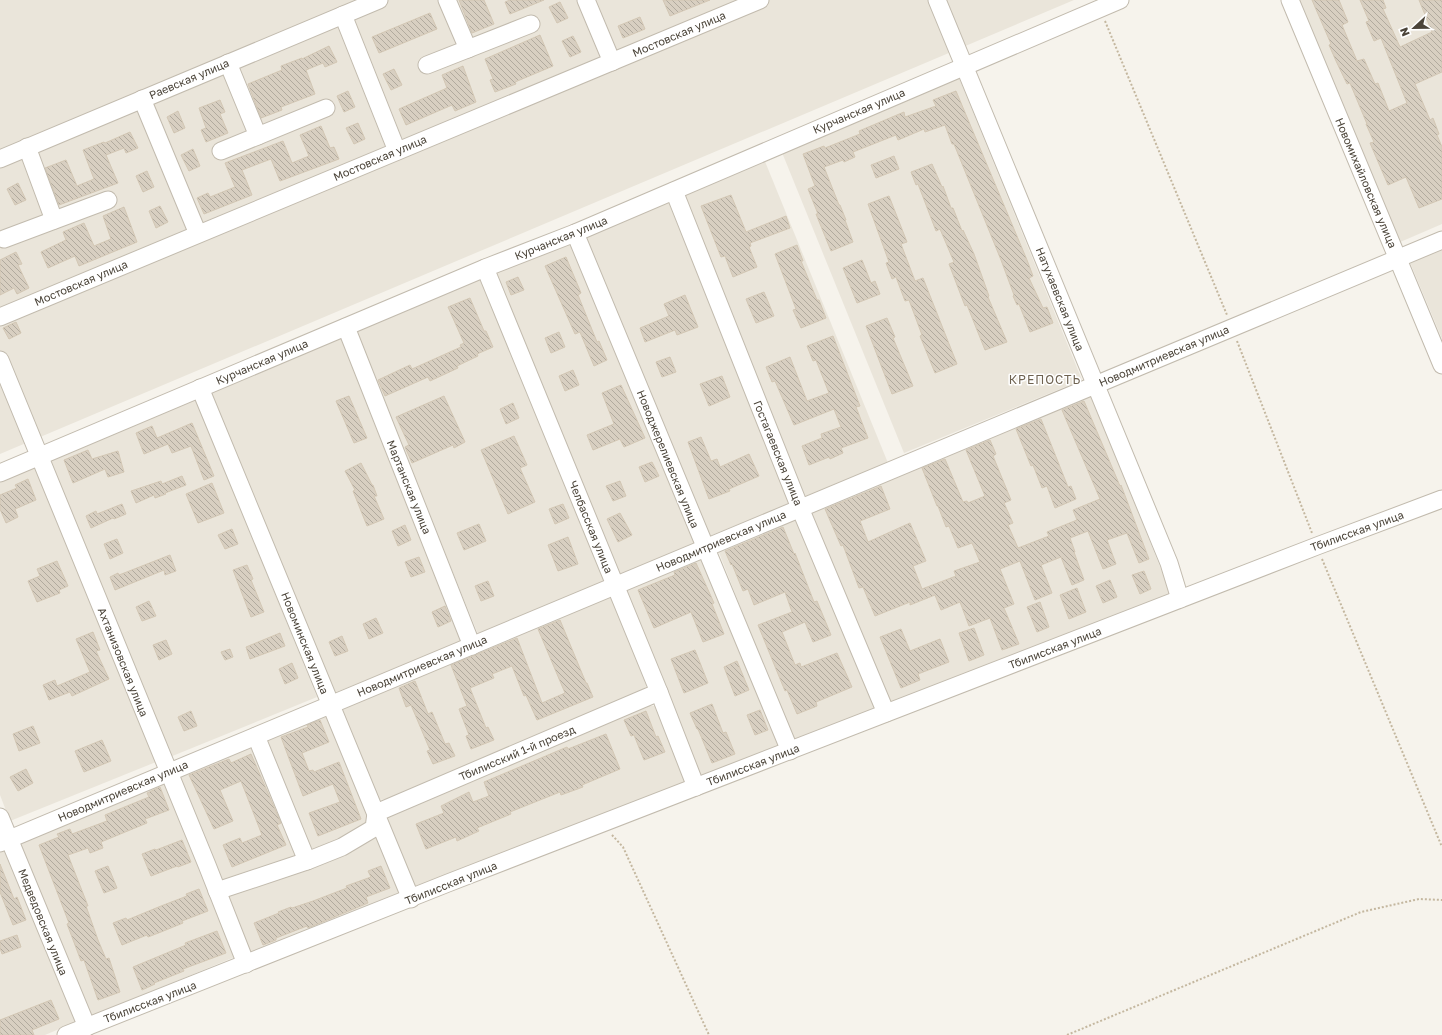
<svg xmlns="http://www.w3.org/2000/svg" width="1442" height="1035" font-family="'Golos Text',sans-serif">
	<defs>
		<pattern id="building-back-hatch" width="6" height="6" patternUnits="userSpaceOnUse"><rect width="6" height="6" fill="#d8cfc1"/><path d="M-1 5l2 2M0 0l6 6M5-1l2 2" fill="none" stroke="#b1aa9e"/></pattern>
	</defs>
	<rect width="100%" height="100%" fill="#f6f3ec"/>
	<g fill="#eae5da">
		<polygon points="0,0 1074,0 0,454"/>
		<polygon points="1297,0 1442,0 1442,224 1398,243"/>
		<polygon points="959,78 1082,380 904,453 781,150"/>
		<polygon points="764,159 888,463 803,498 681,194"/>
		<polygon points="668,201 791,503 707,537 585,235"/>
		<polygon points="569,243 697,542 618,576 493,274"/>
		<polygon points="1442,246 1442,339 1409,260"/>
		<polygon points="482,275 607,581 478,634 353,328"/>
		<polygon points="342,334 463,641 334,693 207,390"/>
		<polygon points="1090,393 1171,594 889,703 807,510"/>
		<polygon points="195,398 317,697 170,757 48,458"/>
		<polygon points="36,466 156,762 10,821 0,795 0,481"/>
		<polygon points="798,515 879,710 793,741 718,550"/>
		<polygon points="702,555 784,748 710,778 698,776 621,590"/>
		<polygon points="611,593 648,684 637,697 394,799 375,800 338,704"/>
		<polygon points="642,706 656,706 689,783 413,892 382,815"/>
		<polygon points="327,713 400,894 251,953 178,773"/>
		<polygon points="165,782 237,956 92,1016 20,842"/>
		<polygon points="3,846 78,1021 45,1035 0,1035 0,847"/>
	</g>
	<g fill="url(#building-back-hatch)" stroke="#d3c7b4">
		<polygon points="459,0 484,0 494,24 472,33"/>
		<polygon points="510,0 544,0 510,14 505,2"/>
		<polygon points="663,0 710,0 670,16"/>
		<polygon points="1312,0 1339,0 1348,22 1342,25 1357,61 1364,59 1375,84 1378,83 1389,111 1407,103 1381,38 1374,41 1366,22 1369,21 1360,0 1383,0 1386,8 1383,9 1400,47 1432,32 1419,0 1442,0 1442,72 1415,84 1430,120 1433,118 1439,134 1437,135 1442,147 1442,199 1419,208 1406,177 1388,185 1370,143 1374,142 1366,124 1367,124 1350,83 1347,84 1336,61 1329,45 1331,44"/>
		<polygon points="560,2 568,18 557,23 549,7"/>
		<polygon points="430,13 437,29 379,53 372,37"/>
		<polygon points="640,17 645,29 623,38 618,26"/>
		<polygon points="540,35 553,66 515,82 516,84 495,92 490,80 493,79 485,59"/>
		<polygon points="573,36 581,52 570,57 562,41"/>
		<polygon points="329,46 337,62 325,67 323,63 306,70 315,94 281,107 282,110 261,118 248,84 282,70 281,66 302,58 302,59"/>
		<polygon points="463,66 476,102 455,111 452,105 406,125 399,109 447,88 442,75"/>
		<polygon points="394,69 402,85 391,90 383,74"/>
		<polygon points="348,91 355,107 344,112 337,96"/>
		<polygon points="956,91 1027,260 1033,276 1029,278 1043,308 1047,307 1053,323 1030,332 1019,304 1017,305 1013,296 1014,295 1001,260 954,144 952,144 945,125 925,132 924,129 898,140 896,135 853,152 855,157 844,162 843,160 824,167 839,205 840,205 846,220 845,220 853,242 831,251 816,214 818,214 808,189 815,186 803,154 824,146 825,148 860,134 859,131 904,112 905,117 936,106 933,100"/>
		<polygon points="220,100 225,112 220,114 228,133 206,142 201,130 206,128 199,108"/>
		<polygon points="178,111 185,128 174,133 167,117"/>
		<polygon points="358,123 365,139 354,144 346,128"/>
		<polygon points="321,126 330,148 334,147 339,159 280,181 271,159 242,170 252,195 204,214 197,198 208,193 210,197 235,187 225,163 283,141 292,163 309,156 300,135"/>
		<polygon points="130,132 138,148 126,153 124,148 106,155 118,183 59,205 45,168 66,160 77,186 94,179 83,150 104,142 105,143"/>
		<polygon points="193,149 200,166 189,171 181,155"/>
		<polygon points="894,156 899,169 876,178 871,165"/>
		<polygon points="932,164 942,187 943,186 951,208 953,208 962,231 963,230 974,254 989,296 988,297 1007,342 985,350 967,305 965,306 949,264 954,262 940,229 936,231 918,184 916,185 911,172"/>
		<polygon points="147,171 154,187 143,192 136,176"/>
		<polygon points="18,183 26,200 15,205 7,189"/>
		<polygon points="731,195 746,232 786,216 790,228 750,243 751,246 749,247 757,267 733,277 725,256 721,257 701,206"/>
		<polygon points="889,196 907,242 901,244 915,281 923,278 957,364 935,373 920,336 922,335 909,300 905,301 896,277 892,279 886,263 889,262 868,204"/>
		<polygon points="160,206 168,222 156,228 149,211"/>
		<polygon points="124,207 137,242 79,266 75,256 48,268 41,252 66,240 63,232 84,223 94,246 111,239 103,216"/>
		<polygon points="797,245 803,261 801,261 817,300 819,300 826,318 801,328 793,310 796,309 775,254"/>
		<polygon points="16,252 22,264 18,265 29,288 17,294 14,288 0,295 0,260"/>
		<polygon points="566,257 581,293 578,295 597,342 599,341 607,360 594,366 580,332 575,334 545,266"/>
		<polygon points="862,260 871,283 875,281 880,294 857,303 843,268"/>
		<polygon points="518,277 524,290 511,295 506,282"/>
		<polygon points="764,292 774,316 756,323 746,299"/>
		<polygon points="685,295 698,327 677,335 675,330 645,342 640,328 669,316 664,304"/>
		<polygon points="470,298 484,331 486,331 493,347 477,354 478,356 457,366 458,368 430,381 428,377 385,396 378,380 410,365 412,369 461,347 460,345 464,343 448,307"/>
		<polygon points="887,318 895,337 893,338 913,386 892,394 866,326"/>
		<polygon points="16,322 21,333 9,339 3,328"/>
		<polygon points="559,332 565,347 551,353 545,338"/>
		<polygon points="833,336 860,406 856,407 868,438 841,448 843,453 830,459 829,457 809,465 802,446 822,438 821,434 841,427 834,409 794,425 775,381 772,382 766,367 790,357 807,401 829,393 816,360 813,361 807,346"/>
		<polygon points="670,357 676,372 662,377 656,362"/>
		<polygon points="573,370 579,385 565,391 559,376"/>
		<polygon points="722,376 730,397 709,406 700,384"/>
		<polygon points="621,385 645,438 624,447 620,439 593,450 587,435 614,424 602,393"/>
		<polygon points="349,396 367,438 354,443 336,401"/>
		<polygon points="444,396 465,442 454,448 453,445 412,463 405,447 409,445 396,417"/>
		<polygon points="1084,401 1120,486 1121,485 1149,559 1139,563 1127,533 1107,540 1116,564 1103,569 1088,531 1070,538 1075,552 1074,552 1084,580 1072,585 1061,557 1041,565 1052,593 1035,600 1020,561 1000,569 1014,604 1004,608 1019,644 1002,650 990,618 969,626 960,602 941,610 935,595 910,605 910,602 875,616 863,587 859,588 843,545 841,546 825,509 881,486 890,509 860,521 868,542 910,523 926,561 913,566 922,589 956,576 954,571 980,562 972,543 958,548 949,526 946,527 938,506 937,506 922,468 945,459 963,502 967,501 968,503 985,496 966,450 990,440 996,454 993,456 1011,500 1004,503 1013,523 1008,525 1018,548 1049,536 1047,532 1077,520 1073,510 1100,499 1062,410"/>
		<polygon points="513,403 519,418 506,424 500,409"/>
		<polygon points="1041,419 1068,487 1071,486 1076,499 1055,508 1047,486 1042,488 1033,465 1031,466 1016,429"/>
		<polygon points="192,423 214,476 204,480 191,446 172,453 168,444 144,454 136,433 152,426 157,438"/>
		<polygon points="514,436 527,465 520,468 535,502 508,514 481,450"/>
		<polygon points="701,437 711,461 717,459 720,467 749,454 759,476 729,489 730,491 709,499 688,442"/>
		<polygon points="88,450 92,459 118,451 124,472 108,477 105,469 73,483 64,460"/>
		<polygon points="652,462 659,476 645,482 639,467"/>
		<polygon points="361,463 372,485 373,485 377,496 374,496 384,519 367,526 353,491 355,490 345,471"/>
		<polygon points="182,476 186,485 165,493 166,494 155,498 154,495 136,503 131,491 161,481 162,484"/>
		<polygon points="28,479 36,500 15,509 18,517 6,523 0,509 0,495 17,488 15,485"/>
		<polygon points="620,481 626,496 613,501 606,486"/>
		<polygon points="212,483 224,513 198,523 186,494"/>
		<polygon points="122,504 126,514 114,519 113,518 91,528 86,516 96,511 97,514"/>
		<polygon points="563,504 569,518 555,524 549,509"/>
		<polygon points="620,513 632,535 618,542 607,519"/>
		<polygon points="479,524 486,541 464,550 457,533"/>
		<polygon points="405,525 411,540 398,546 392,531"/>
		<polygon points="783,527 794,554 795,553 814,602 817,601 831,635 813,642 805,622 782,632 795,665 800,663 801,667 837,653 852,687 816,702 817,706 797,714 787,690 785,691 758,625 792,612 785,592 754,605 748,589 743,591 732,564 731,565 725,551"/>
		<polygon points="232,529 238,544 225,549 218,535"/>
		<polygon points="568,537 578,564 558,571 548,545"/>
		<polygon points="117,539 123,553 110,559 104,544"/>
		<polygon points="170,555 176,571 165,575 164,570 115,590 110,577 118,573 119,575"/>
		<polygon points="419,557 425,572 411,577 405,562"/>
		<polygon points="57,561 68,586 59,590 60,593 37,602 28,581 40,576 37,569"/>
		<polygon points="696,563 714,603 712,604 724,634 703,642 691,612 654,628 638,590 675,575 674,572"/>
		<polygon points="247,565 253,579 251,580 264,612 251,617 233,570"/>
		<polygon points="1144,571 1151,589 1140,594 1132,575"/>
		<polygon points="1110,580 1117,597 1103,603 1096,586"/>
		<polygon points="488,581 494,596 481,601 475,586"/>
		<polygon points="1077,588 1086,612 1069,619 1060,595"/>
		<polygon points="149,601 156,616 142,621 136,607"/>
		<polygon points="1040,602 1049,627 1037,632 1027,607"/>
		<polygon points="445,606 451,621 438,627 432,612"/>
		<polygon points="376,618 383,633 369,639 363,624"/>
		<polygon points="560,620 586,683 587,683 593,697 537,720 526,695 524,696 512,666 492,674 494,678 470,688 486,728 488,727 494,740 471,749 466,736 469,735 459,709 467,706 451,665 517,638 542,703 565,693 538,629"/>
		<polygon points="974,628 984,655 969,661 959,633"/>
		<polygon points="901,629 910,651 940,639 949,662 918,674 920,680 901,688 880,637"/>
		<polygon points="93,632 100,650 96,651 109,679 72,696 70,692 49,700 43,685 55,680 57,686 90,672 76,639"/>
		<polygon points="280,633 285,646 250,659 246,647"/>
		<polygon points="342,636 348,651 335,656 329,642"/>
		<polygon points="166,640 172,654 159,660 153,645"/>
		<polygon points="230,649 233,657 225,660 221,652"/>
		<polygon points="695,650 708,683 684,693 671,659"/>
		<polygon points="737,661 749,690 735,696 724,667"/>
		<polygon points="292,663 298,678 285,684 279,669"/>
		<polygon points="415,681 428,714 432,712 445,744 449,743 455,756 433,764 427,751 430,750 411,705 406,707 399,688"/>
		<polygon points="712,704 723,733 726,732 735,754 712,763 698,729 697,729 690,713"/>
		<polygon points="760,710 768,730 755,735 747,715"/>
		<polygon points="191,711 197,726 184,731 178,717"/>
		<polygon points="646,711 656,737 658,736 665,752 644,760 634,735 631,736 624,720"/>
		<polygon points="320,720 329,742 302,753 309,771 313,770 314,772 339,762 361,819 318,836 309,813 340,802 333,784 303,796 281,737 308,727 307,725"/>
		<polygon points="33,726 40,743 19,751 13,734"/>
		<polygon points="606,734 620,769 582,785 583,787 561,795 560,792 510,812 511,814 477,828 479,831 457,841 456,837 426,849 416,824 444,813 441,806 469,792 473,802 489,796 484,782 567,747 568,749"/>
		<polygon points="102,740 111,761 84,772 75,751"/>
		<polygon points="251,754 281,823 277,825 286,845 232,867 223,845 240,838 242,843 262,835 241,781 220,790 233,821 214,829 189,775 229,759 231,763"/>
		<polygon points="26,769 33,783 18,791 10,777"/>
		<polygon points="160,787 169,810 145,819 147,823 101,842 103,848 90,853 88,848 68,855 88,906 86,906 98,940 106,959 109,958 120,992 98,1000 84,960 81,961 72,937 67,924 69,923 39,845 59,837 57,834 70,829 72,834 107,821 105,815 149,797 147,793"/>
		<polygon points="182,840 191,862 178,867 177,866 151,876 142,854 155,849 156,850"/>
		<polygon points="0,864 14,899 17,897 26,920 13,925 0,892"/>
		<polygon points="108,866 117,888 104,893 95,871"/>
		<polygon points="381,866 390,888 366,897 368,903 308,928 307,926 276,938 276,940 263,945 254,923 279,913 278,912 291,907 292,908 313,901 347,888 346,886 371,877 368,871"/>
		<polygon points="199,889 208,911 182,921 183,923 161,932 148,937 147,935 122,945 113,923 126,918 127,920 161,906 187,896 186,894"/>
		<polygon points="217,931 226,953 183,969 184,971 154,983 155,984 142,990 133,967 186,945 185,943"/>
		<polygon points="17,935 21,947 2,954 0,948 0,941"/>
		<polygon points="51,1000 59,1019 32,1030 34,1035 0,1035 0,1020"/>
	</g>
	<g fill="none" stroke-linecap="round" stroke-linejoin="round">
		<defs>
			<g id="minor">
				<polyline points="447,0 468,49"/>
				<polyline points="586,0 612,62"/>
				<polyline points="937,0 1169,563 1180,599"/>
				<polyline points="1290,0 1442,365"/>
				<polyline points="343,15 397,151"/>
				<polyline points="228,63 258,136"/>
				<polyline points="427,65 531,24"/>
				<polyline points="142,99 198,234"/>
				<polyline points="27,147 54,220"/>
				<polyline points="221,151 326,108"/>
				<polyline points="0,159 379,0"/>
				<polyline points="674,191 800,508 886,713"/>
				<polyline points="575,233 790,751"/>
				<polyline points="4,239 108,200"/>
				<polyline points="485,268 659,692 696,787"/>
				<polyline points="0,317 760,0"/>
				<polyline points="346,327 472,646"/>
				<polyline points="0,360 207,865 246,964"/>
				<polyline points="200,388 411,899"/>
				<polyline points="0,473 485,268 575,233 1120,0"/>
				<polyline points="256,736 307,861"/>
				<polyline points="0,817 87,1027"/>
				<polyline points="0,843 1442,240"/>
				<polyline points="217,891 307,861 342,847 374,828 376,813 659,692"/>
				<polyline points="66,1035 448,883 1317,546 1442,499"/>
			</g>
		</defs>
		<use href="#minor" stroke="#c2bbae" stroke-width="19"/>
		<g stroke="#c4b79f" stroke-width="2" stroke-dasharray="2 2" stroke-linecap="butt">
			<polyline points="1105,21 1227,315"/>
			<polyline points="1237,341 1312,533"/>
			<polyline points="1322,559 1442,847"/>
			<polyline points="612,835 623,847 709,1035"/>
			<polyline points="1067,1035 1361,912 1419,899 1442,900"/>
		</g>
		<use href="#minor" stroke="#fff" stroke-width="17"/>
	</g>
	<g text-anchor="middle" stroke-width="3" stroke-linejoin="round" paint-order="stroke">
		<g font-size="11" fill="#4b4439" stroke="#fff">
			<text transform="translate(679 34) rotate(-23)" y="4">Мостовская улица</text>
			<text transform="translate(189 79) rotate(-23)" y="4">Раевская улица</text>
			<text transform="translate(859 111) rotate(-23)" y="4">Курчанская улица</text>
			<text transform="translate(380 158) rotate(-23)" y="4">Мостовская улица</text>
			<text transform="translate(1366 183) rotate(67)" y="4">Новомихайловская улица</text>
			<text transform="translate(561 238) rotate(-22)" y="4">Курчанская улица</text>
			<text transform="translate(81 283) rotate(-23)" y="4">Мостовская улица</text>
			<text transform="translate(1060 299) rotate(68)" y="4">Натухаевская улица</text>
			<text transform="translate(1164 356) rotate(-23)" y="4">Новодмитриевская улица</text>
			<text transform="translate(262 362) rotate(-23)" y="4">Курчанская улица</text>
			<text transform="translate(778 453) rotate(68)" y="4">Гостагаевская улица</text>
			<text transform="translate(668 459) rotate(68)" y="4">Новоджерелиевская улица</text>
			<text transform="translate(409 487) rotate(68)" y="4">Мартанская улица</text>
			<text transform="translate(591 527) rotate(68)" y="4">Челбасская улица</text>
			<text transform="translate(1357 531) rotate(-20)" y="4">Тбилисская улица</text>
			<text transform="translate(721 541) rotate(-23)" y="4">Новодмитриевская улица</text>
			<text transform="translate(305 643) rotate(68)" y="4">Новоминская улица</text>
			<text transform="translate(1055 648) rotate(-21)" y="4">Тбилисская улица</text>
			<text transform="translate(123 662) rotate(68)" y="4">Ахтанизовская улица</text>
			<text transform="translate(422 666) rotate(-23)" y="4">Новодмитриевская улица</text>
			<text transform="translate(517 753) rotate(-23)" y="4">Тбилисский 1-й проезд</text>
			<text transform="translate(753 765) rotate(-21)" y="4">Тбилисская улица</text>
			<text transform="translate(123 791) rotate(-23)" y="4">Новодмитриевская улица</text>
			<text transform="translate(451 883) rotate(-22)" y="4">Тбилисская улица</text>
			<text transform="translate(43 922) rotate(68)" y="4">Медведовская улица</text>
			<text transform="translate(150 1002) rotate(-21)" y="4">Тбилисская улица</text>
		</g>
		<g font-size="12" letter-spacing="1" fill="#6e6250" stroke="#fff">
			<text x="1045" y="384">КРЕПОСТЬ</text>
		</g>
	</g>
	<g transform="translate(1414 28) rotate(248)" stroke="#ffffff" stroke-width="3" paint-order="stroke">
	<path d="M0-3L7 15L0 10L-7 15Z" fill="#4b4439"/>
	<text y="-6" font-size="11" font-weight="bold" text-anchor="middle" fill="#4b4439">N</text>
	</g>
</svg>
